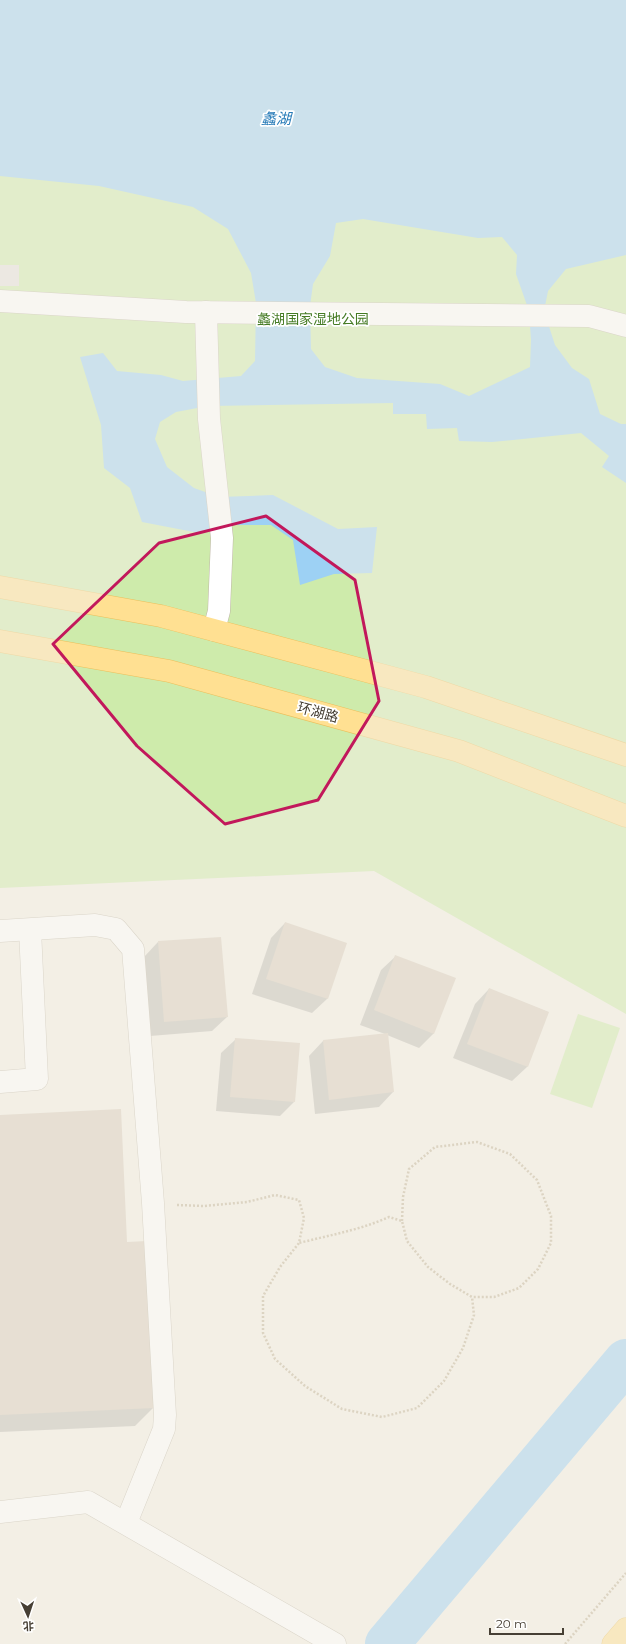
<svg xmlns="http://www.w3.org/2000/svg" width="626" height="1644" font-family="Montserrat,'Noto Sans SC',sans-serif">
	<rect width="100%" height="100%" fill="#f3efe5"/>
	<g fill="#ceebab">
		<polygon points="0,0 626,0 626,1014 374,871 0,888"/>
		<polygon points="578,1014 620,1028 592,1108 550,1094"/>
	</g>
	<rect fill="#e4e1dd" x="0" y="265" width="19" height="21"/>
	<path fill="#9dd1f4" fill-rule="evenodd" d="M0,0H626V255L566,269L548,291L544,311L555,345L572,368L589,379L600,414L621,424H626V483L602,467L609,456L581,433L492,442L459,441L457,428L427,429L426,414H393V403L208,406L176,412L160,422L155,439L167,467L194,488L219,497L273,495L338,529L377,527L372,573L334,574L300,585L293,540L271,525H230L199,533L142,522L130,488L104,468L101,425L80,357L103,353L117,371L161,375L183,381L241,376L255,361L256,303L251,273L228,229L193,207L99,186L0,176ZM363,219L478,238L502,237L517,255L516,274L529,311L531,340L530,367L469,396L440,384L357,378L325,367L311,349L310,306L313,284L330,256L336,223Z"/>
	<g fill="#0003">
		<polygon points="285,923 345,944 327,999 312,1013 252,994 271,938"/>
		<polygon points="158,942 227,1017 212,1031 150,1036 144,957"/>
		<polygon points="396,956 434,1033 419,1048 387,1035 393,1092 379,1107 315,1114 309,1056 323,1041 385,1034 360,1025 381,970"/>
		<polygon points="489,989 548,1012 527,1067 512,1081 453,1058 475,1004"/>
		<polygon points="236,1039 294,1102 280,1116 216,1111 221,1053"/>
		<polygon points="0,1116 126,1243 153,1408 135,1426 0,1432"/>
	</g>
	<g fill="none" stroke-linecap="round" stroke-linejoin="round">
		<polyline stroke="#9dd1f4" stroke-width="44" points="387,1644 626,1361"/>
	</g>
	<g fill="#d9cdbc">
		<polygon points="285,922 347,943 328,999 266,979"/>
		<polygon points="221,937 228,1017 164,1022 158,941"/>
		<polygon points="395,955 456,978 434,1034 374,1010"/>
		<polygon points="489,988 549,1012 528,1067 467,1044"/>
		<polygon points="388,1033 394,1092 329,1100 323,1040"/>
		<polygon points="235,1038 300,1043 295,1102 230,1097"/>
		<polygon points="121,1109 127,1242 147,1241 154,1408 0,1415 0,1115"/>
	</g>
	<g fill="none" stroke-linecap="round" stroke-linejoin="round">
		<defs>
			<g id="minor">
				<polyline points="0,301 186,312 589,316 626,326"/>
				<polyline points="206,312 209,419 222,538 219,611 214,630"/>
				<polyline points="0,931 95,925 116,929 133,949 153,1203 165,1415 164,1429 126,1523"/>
				<polyline points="0,1082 37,1079 30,930"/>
				<polyline points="0,1512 88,1502 335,1644"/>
			</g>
			<g id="major">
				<polyline points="0,587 161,616 426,687 626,755"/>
				<polyline points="0,641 169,671 459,751 626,816"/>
				<polyline points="613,1644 626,1629"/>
			</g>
		</defs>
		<use href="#minor" stroke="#bfb7a7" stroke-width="23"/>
		<use href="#major" stroke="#ebbf5c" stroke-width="23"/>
		<g stroke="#c2b397" stroke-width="2.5" stroke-dasharray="2 2" stroke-linecap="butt">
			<path d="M177,1205L204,1206L247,1202L275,1195L299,1200L304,1218L299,1243L280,1267L263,1296V1333L275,1359L305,1386L342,1409L382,1417L417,1408L444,1381L463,1348L474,1315L472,1297L450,1284L428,1267L407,1241L402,1221L389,1217C360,1230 330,1235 299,1243"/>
			<polyline points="402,1221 403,1197 409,1169 435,1147 477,1142 510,1154 537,1180 551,1216 551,1243 538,1269 519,1288 494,1297 472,1297"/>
			<polyline points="565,1644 626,1573"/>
		</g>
		<use href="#minor" stroke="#fff" stroke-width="22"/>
		<use href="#major" stroke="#ffe092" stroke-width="22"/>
	</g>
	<path d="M0 0H626V1644H0ZM266,516L355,580L379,701L318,800L225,824L137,746L53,644L159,543Z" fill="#f3efe5" fill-opacity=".55" fill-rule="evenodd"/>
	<path fill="none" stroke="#c2185b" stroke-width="3" stroke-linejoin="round" d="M266,516L355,580L379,701L318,800L225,824L137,746L53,644L159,543Z"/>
	<g text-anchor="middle" stroke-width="3.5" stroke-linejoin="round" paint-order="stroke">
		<g font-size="14" fill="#457b24" stroke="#fff">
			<text x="313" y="324">蠡湖国家湿地公园</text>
		</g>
		<g font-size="14" fill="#463f34" stroke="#fff">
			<text transform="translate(318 712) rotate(15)" y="5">环湖路</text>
		</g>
		<g font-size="15" font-style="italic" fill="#277bb8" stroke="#fff">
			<text x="276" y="124">蠡湖</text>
		</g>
	</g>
	<g transform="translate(28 1616) rotate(177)" stroke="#ffffff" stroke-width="3" paint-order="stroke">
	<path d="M0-3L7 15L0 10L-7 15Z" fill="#463f34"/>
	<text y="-6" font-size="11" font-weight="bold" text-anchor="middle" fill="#463f34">北</text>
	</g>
	<path d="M490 1628v6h73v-6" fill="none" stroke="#463f34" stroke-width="2"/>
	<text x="496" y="1628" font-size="12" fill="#463f34" stroke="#ffffff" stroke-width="3" paint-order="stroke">20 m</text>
</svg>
